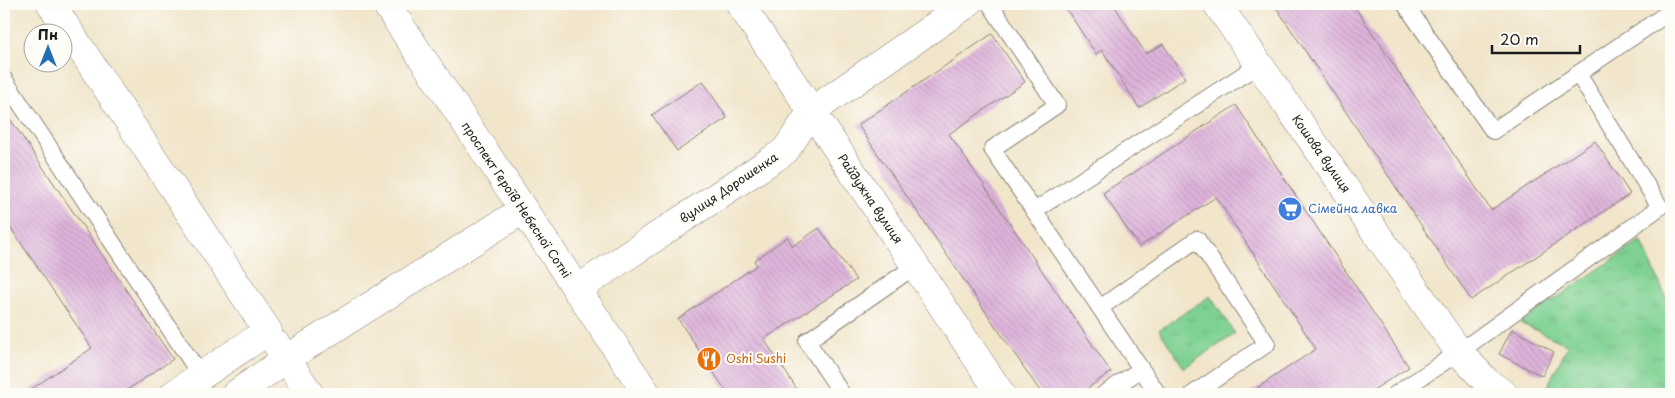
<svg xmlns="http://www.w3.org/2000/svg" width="1675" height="398" font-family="'Playpen Sans',sans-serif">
	<defs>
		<pattern id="park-tufts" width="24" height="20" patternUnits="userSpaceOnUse" patternTransform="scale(1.25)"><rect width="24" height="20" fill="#7fd193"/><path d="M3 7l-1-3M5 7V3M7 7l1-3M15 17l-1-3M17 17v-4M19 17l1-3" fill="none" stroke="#6db37e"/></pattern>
		<pattern id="building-back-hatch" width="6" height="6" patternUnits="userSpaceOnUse" patternTransform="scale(1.25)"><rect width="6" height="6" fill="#deb4db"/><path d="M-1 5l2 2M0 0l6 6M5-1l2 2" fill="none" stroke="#be9abb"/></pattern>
	</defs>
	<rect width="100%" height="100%" fill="#fdfcf7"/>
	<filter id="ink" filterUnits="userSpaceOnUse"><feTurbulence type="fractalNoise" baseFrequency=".02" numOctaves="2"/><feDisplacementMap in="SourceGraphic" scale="10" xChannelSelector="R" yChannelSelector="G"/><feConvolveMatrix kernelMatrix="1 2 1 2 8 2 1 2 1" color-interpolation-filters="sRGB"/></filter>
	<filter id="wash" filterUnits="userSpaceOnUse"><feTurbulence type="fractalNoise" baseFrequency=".0096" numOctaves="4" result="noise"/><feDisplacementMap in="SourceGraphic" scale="20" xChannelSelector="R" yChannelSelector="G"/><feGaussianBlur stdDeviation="1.12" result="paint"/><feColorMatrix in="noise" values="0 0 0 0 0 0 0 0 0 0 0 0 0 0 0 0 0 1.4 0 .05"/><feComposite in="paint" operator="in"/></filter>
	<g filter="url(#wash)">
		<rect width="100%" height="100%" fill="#f1e5ca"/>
		<g fill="url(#park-tufts)" stroke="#4e7658">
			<polygon points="1641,240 1671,309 1671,394 1544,393 1568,345 1520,323"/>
			<polygon points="1210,296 1235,334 1184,368 1159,330"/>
		</g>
		<g id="blocks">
			<g fill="url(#building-back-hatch)">
				<polygon points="1063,4 1113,4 1146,54 1163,44 1185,78 1139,108 1102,50 1096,54"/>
				<polygon points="1274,4 1353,4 1491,210 1595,141 1630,194 1471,300"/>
				<polygon points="992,34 1025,82 949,134 1111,372 1079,394 1042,394 858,125"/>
				<polygon points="703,81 727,118 677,151 652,115"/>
				<polygon points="1236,105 1409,367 1367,394 1248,394 1316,349 1216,197 1139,247 1103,193"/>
				<polygon points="4,110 173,359 121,394 24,394 92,348 4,218"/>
				<polygon points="819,228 856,280 764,339 800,394 728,394 678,319 757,265 754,261 787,237 793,246"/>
				<polygon points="1512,329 1554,352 1542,376 1499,354"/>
			</g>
		</g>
	</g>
	<g filter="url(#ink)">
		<use href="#blocks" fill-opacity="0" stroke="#868073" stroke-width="1"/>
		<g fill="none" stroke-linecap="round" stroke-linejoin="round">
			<defs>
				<g id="service">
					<polyline points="990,4 1057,105 992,149 1100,308"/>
					<polyline points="1405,4 1493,131 1671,11"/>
					<polyline points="4,79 201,376"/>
					<polyline points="1034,211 1258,65"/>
					<polyline points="842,394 807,341 915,266"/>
					<polyline points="1104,394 1140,370"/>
					<polyline points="1158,394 1100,308 1197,239 1267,344 1193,394"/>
					<polyline points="1396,394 1459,352 1660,207 1578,74"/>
				</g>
				<g id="minor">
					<polyline points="51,4 268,331 174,394"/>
					<polyline points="740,4 1001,394"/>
					<polyline points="1217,4 1459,352 1487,382 1504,394"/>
					<polyline points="576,290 785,151 812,111 967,4"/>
					<polyline points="277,345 310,394"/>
					<polyline points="236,394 286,359 523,210"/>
				</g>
				<polyline id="tertiary" points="386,4 647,394"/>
			</defs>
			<use href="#service" stroke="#868073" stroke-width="18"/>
			<use href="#minor" stroke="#868073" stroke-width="29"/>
			<use href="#tertiary" stroke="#868073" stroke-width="29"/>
			<use href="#service" stroke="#fff" stroke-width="16"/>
			<use href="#minor" stroke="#fff" stroke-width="28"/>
			<use href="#tertiary" stroke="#fff" stroke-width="28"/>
		</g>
	</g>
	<defs>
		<symbol id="supermarket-disc" viewBox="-11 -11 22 22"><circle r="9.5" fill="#3f7fe0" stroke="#fdfcf7"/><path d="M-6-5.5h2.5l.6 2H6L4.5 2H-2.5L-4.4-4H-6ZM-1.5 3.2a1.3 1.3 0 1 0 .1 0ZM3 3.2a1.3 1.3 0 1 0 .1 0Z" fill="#fff"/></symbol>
		<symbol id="restaurant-disc" viewBox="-11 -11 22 22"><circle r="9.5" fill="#e8710a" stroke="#fdfcf7"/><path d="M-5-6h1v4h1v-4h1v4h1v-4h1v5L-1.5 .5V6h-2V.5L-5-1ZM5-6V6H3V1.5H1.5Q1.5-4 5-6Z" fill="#fff"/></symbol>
	</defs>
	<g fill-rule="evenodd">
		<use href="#supermarket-disc" x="1276" y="195" width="28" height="28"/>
		<use href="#restaurant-disc" x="695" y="345" width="28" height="28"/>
	</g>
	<g text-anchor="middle" stroke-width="4" stroke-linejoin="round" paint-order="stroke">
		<g font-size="12" fill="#1c1c1c" stroke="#fdfcf7">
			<text transform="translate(1321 154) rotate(55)" y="4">Кошова вулиця</text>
			<text transform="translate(729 188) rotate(-34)" y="4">вулиця Дорошенка</text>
			<text transform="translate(870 199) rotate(56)" y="4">Райдужна вулиця</text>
			<text transform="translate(516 200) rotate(56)" y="4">проспект Героїв Небесної Сотні</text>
		</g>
		<g font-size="12" fill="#366cbe" stroke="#fdfcf7" text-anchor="start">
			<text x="1308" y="213">Сімейна лавка</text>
		</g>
		<g font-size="12" fill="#c56008" stroke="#fdfcf7" text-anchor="start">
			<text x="726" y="363">Oshi Sushi</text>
		</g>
	</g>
	<rect width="1675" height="398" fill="none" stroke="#fdfcf7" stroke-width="20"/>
	<g transform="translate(48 48)"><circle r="24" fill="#fdfcf7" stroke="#a3a29f"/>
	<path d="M0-4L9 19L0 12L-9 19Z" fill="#1f6fb2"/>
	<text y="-8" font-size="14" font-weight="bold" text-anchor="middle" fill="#1c1c1c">Пн</text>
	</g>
	<path d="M1492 45v8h88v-8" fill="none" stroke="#1c1c1c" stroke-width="2.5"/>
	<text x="1500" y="45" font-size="15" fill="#1c1c1c" stroke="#fdfcf7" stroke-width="4" paint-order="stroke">20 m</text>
</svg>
